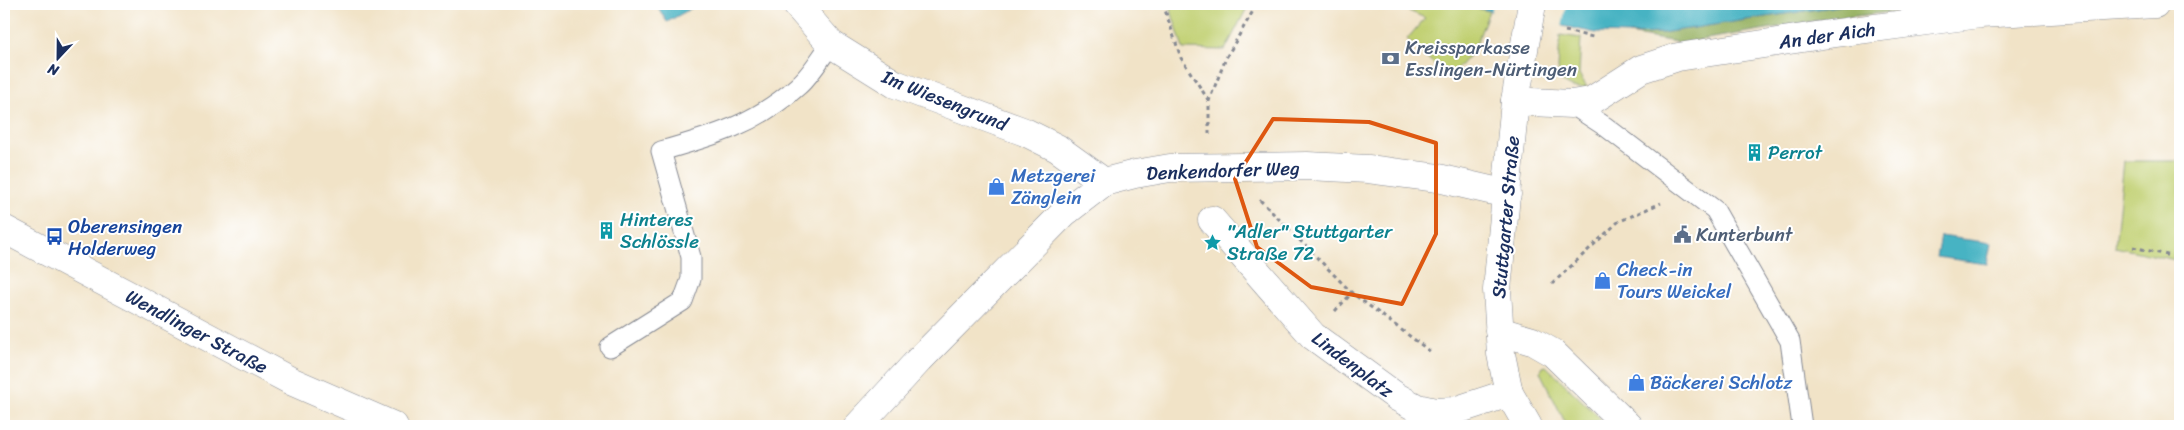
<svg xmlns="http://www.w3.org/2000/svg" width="2184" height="430" font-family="Sriracha,sans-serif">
	<rect width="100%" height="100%" fill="#fff"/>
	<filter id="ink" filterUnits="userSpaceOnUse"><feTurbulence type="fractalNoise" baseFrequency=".02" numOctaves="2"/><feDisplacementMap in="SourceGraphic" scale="10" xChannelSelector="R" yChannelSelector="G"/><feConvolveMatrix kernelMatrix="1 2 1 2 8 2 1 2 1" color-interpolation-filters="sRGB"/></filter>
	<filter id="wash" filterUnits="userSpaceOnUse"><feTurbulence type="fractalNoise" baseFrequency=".0096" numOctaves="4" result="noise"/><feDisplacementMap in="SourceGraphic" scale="20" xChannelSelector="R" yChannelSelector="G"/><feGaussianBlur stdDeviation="1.12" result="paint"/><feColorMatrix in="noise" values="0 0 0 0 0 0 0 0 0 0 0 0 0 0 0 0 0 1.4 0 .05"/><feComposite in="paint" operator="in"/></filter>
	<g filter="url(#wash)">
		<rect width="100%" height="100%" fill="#f1e3c7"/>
		<g fill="#c1d072" stroke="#6e8068">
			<polygon points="1169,4 1249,4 1225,50 1183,49"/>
			<polygon points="1393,4 1458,4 1489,11 1474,50 1449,78 1407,39 1425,18"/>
			<path d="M1560,35L1581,38L1579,74L1587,87C1575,89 1568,87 1560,80L1558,68Z"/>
			<polygon points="2124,161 2180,161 2180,261 2115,247"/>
			<polygon points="1546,366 1602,420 1576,426 1567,426 1540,372 1543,367"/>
		</g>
		<polygon fill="#98b264" stroke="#5a7061" points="1850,4 1962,4 1821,20 1682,43 1629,34 1661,33"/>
		<g fill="#47b3c3" stroke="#317190">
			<polygon points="656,4 696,4 697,5 667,22"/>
			<polygon points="1458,4 1850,4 1661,33 1629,34 1596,33"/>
			<polygon points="1941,236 1991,243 1987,264 1937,257"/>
		</g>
		<polygon fill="#f1e3c7" points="1493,4 1566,4 1562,28 1491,14"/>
	</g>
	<g filter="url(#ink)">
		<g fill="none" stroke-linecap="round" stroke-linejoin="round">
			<defs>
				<g id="service">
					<polyline points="1571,104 1606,127 1715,210 1790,341 1802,426"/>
					<path d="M610,347L683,301L691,279V257L661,151C714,136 756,124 798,86C811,75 821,57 831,44"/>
				</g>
				<g id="minor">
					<polyline points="796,4 831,44 895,84 1025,132 1057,148 1104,182"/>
					<polyline points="1515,101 1571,104 1591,101 1641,69 1678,57 1829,34 1980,14 2155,4"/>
					<polyline points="1212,220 1313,336 1397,397 1417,408 1435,412 1454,411 1509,393"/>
					<polyline points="1499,331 1532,341 1553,353 1628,426"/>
				</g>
				<g id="secondary">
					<polyline points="4,229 293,382 394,426"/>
					<polyline points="858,426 919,360 1064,213 1104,182 1135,174 1170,168 1307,166 1368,169 1438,178 1507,194"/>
					<polyline points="1528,426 1509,393 1501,354 1497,290 1515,101 1532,4"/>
				</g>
			</defs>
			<use href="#service" stroke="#868992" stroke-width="21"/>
			<use href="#minor" stroke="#868992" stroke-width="29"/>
			<use href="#secondary" stroke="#868992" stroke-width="29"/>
			<g stroke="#868992" stroke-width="3" stroke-dasharray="4 4" stroke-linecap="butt">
				<polyline points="1163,4 1181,58 1209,101"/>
				<polyline points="1565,31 1593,37"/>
				<polyline points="1209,134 1209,101 1226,58 1257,4"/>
				<polyline points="1260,200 1352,293 1431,352"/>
				<polyline points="2133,247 2180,258"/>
				<polyline points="1552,284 1618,222 1661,203"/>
				<polyline points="1335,311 1352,293"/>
			</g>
			<use href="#service" stroke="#fff" stroke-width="19"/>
			<use href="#minor" stroke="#fff" stroke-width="28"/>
			<use href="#secondary" stroke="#fff" stroke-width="28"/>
		</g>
	</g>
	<path fill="none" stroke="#de5710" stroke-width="4" stroke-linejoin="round" d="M1273,119L1369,122L1436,143V234L1402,304L1311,287L1257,247L1235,179Z"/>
	<defs>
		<symbol id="bank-bare" viewBox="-9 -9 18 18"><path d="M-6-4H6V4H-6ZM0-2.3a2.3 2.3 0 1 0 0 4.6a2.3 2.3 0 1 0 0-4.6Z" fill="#5c6f8a" stroke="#fff" stroke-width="2.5" paint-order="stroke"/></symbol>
		<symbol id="building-bare" viewBox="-9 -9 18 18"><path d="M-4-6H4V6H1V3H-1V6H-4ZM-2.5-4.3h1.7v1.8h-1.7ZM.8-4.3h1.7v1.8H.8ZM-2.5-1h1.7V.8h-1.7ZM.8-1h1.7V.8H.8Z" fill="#0f9aa8" stroke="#fff" stroke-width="2.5" paint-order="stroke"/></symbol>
		<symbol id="shop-bare" viewBox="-9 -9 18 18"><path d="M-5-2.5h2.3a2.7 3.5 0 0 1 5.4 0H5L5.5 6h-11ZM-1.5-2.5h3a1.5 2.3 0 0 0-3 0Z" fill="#3f7fe0" stroke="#fff" stroke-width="2.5" paint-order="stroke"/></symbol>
		<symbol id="civic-bare" viewBox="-9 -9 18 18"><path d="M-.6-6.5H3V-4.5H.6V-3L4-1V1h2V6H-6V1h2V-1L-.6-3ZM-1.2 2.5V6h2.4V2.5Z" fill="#5c6f8a" stroke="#fff" stroke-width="2.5" paint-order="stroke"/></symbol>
		<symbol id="bus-bare" viewBox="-9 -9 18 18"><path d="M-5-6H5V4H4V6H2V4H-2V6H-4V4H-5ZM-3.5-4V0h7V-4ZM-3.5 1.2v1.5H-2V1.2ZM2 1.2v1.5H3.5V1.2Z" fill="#1a4fb4" stroke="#fff" stroke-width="2.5" paint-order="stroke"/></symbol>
		<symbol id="sight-bare" viewBox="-9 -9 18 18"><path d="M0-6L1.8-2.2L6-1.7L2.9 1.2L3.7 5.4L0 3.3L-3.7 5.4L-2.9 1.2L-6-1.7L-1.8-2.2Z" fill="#0f9aa8" stroke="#fff" stroke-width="2.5" paint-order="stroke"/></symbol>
	</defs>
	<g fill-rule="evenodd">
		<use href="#bank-bare" x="1378" y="46" width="25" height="25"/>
		<use href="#building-bare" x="1742" y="140" width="25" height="25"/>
		<use href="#shop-bare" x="984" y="174" width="25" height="25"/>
		<use href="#building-bare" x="594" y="218" width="25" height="25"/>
		<use href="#civic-bare" x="1670" y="222" width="25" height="25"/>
		<use href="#bus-bare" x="42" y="224" width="25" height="25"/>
		<use href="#sight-bare" x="1200" y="230" width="25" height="25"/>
		<use href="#shop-bare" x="1590" y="268" width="25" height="25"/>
		<use href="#shop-bare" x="1624" y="370" width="25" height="25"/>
	</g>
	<g text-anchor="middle" stroke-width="4" stroke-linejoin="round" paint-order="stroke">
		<g font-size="19" fill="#1b2f5e" stroke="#fff">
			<text transform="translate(1827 35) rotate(-8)" y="7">An der Aich</text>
			<text transform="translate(945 100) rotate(22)" y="7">Im Wiesengrund</text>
			<text transform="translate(1223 170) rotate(-2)" y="7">Denkendorfer Weg</text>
			<text transform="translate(1505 217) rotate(-85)" y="7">Stuttgarter Straße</text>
			<text transform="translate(197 331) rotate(28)" y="7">Wendlinger Straße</text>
			<text transform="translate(1353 364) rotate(37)" y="7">Lindenplatz</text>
		</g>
		<g font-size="19" fill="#4e5e75" stroke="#fff" text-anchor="start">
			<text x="1405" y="54">Kreissparkasse<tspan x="1405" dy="22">Esslingen-Nürtingen</tspan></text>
			<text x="1696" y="241">Kunterbunt</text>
		</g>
		<g font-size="19" fill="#0d838f" stroke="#fff" text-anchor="start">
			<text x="1768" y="159">Perrot</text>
			<text x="620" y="226">Hinteres<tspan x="620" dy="22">Schlössle</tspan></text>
			<text x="1227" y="238">"Adler" Stuttgarter<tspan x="1227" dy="22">Straße 72</tspan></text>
		</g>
		<g font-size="19" fill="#366cbe" stroke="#fff" text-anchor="start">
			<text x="1011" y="182">Metzgerei<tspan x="1011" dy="22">Zänglein</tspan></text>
			<text x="1617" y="276">Check-in<tspan x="1617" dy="22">Tours Weickel</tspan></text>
			<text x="1650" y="389">Bäckerei Schlotz</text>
		</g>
		<g font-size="19" fill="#164399" stroke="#fff" text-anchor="start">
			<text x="68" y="233">Oberensingen<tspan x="68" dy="22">Holderweg</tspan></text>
		</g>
	</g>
	<rect width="2184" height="430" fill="none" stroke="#fff" stroke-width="20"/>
	<g transform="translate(58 58) rotate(202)" stroke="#ffffff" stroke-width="4" paint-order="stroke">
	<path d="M0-4L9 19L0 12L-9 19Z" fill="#1b2f5e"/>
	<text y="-8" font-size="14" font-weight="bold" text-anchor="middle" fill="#1b2f5e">N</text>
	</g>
</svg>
